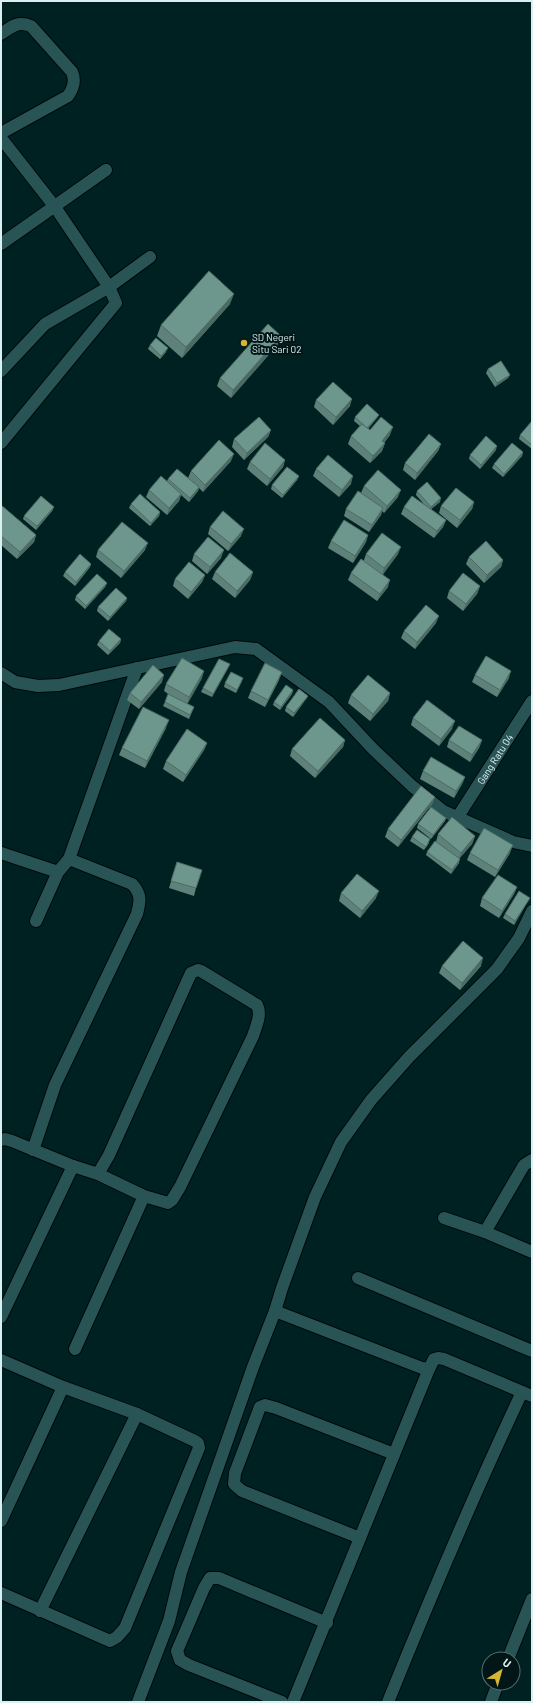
<svg xmlns="http://www.w3.org/2000/svg" width="533" height="1703" font-family="Barlow,sans-serif">
	<rect width="100%" height="100%" fill="#002122"/>
	<g fill="none" stroke-linecap="round" stroke-linejoin="round">
		<defs>
			<g id="minor">
				<path d="M1,34C12,26 18,21 31,26L72,72C76,81 73,89 68,96L1,133"/>
				<polyline points="1,138 55,207 109,287 116,303 1,443"/>
				<polyline points="1,244 106,170"/>
				<polyline points="1,371 45,324 109,287 150,257"/>
				<polyline points="1,673 15,682 38,686 59,685 235,647 256,649 329,702 373,749 412,786 443,811 513,842 532,846"/>
				<path id="s1" d="M457,818L532,701"/>
				<polyline points="1,853 58,872 69,859 137,668"/>
				<polyline points="36,921 58,872"/>
				<path d="M1,1140L5,1139L12,1141L73,1166L98,1174L144,1196L168,1203L172,1200L180,1187L253,1036C256,1026 262,1015 257,1005L201,971L198,970L191,973L109,1155L98,1174"/>
				<path d="M33,1150L55,1085L137,914C140,902 142,894 132,884L69,859"/>
				<polyline points="444,1218 485,1232 532,1252"/>
				<polyline points="485,1232 524,1165 532,1160"/>
				<polyline points="358,1278 532,1351"/>
				<polyline points="275,1311 422,1368 429,1369 434,1359 438,1358 444,1359 532,1396"/>
				<polyline points="1,1317 73,1166"/>
				<polyline points="75,1349 144,1196"/>
				<polyline points="1,1360 63,1387 137,1414 195,1441 198,1443 199,1448 125,1628 117,1637 110,1641 1,1593"/>
				<polyline points="1,1521 63,1387"/>
				<polyline points="360,1538 242,1491 234,1484 235,1473 260,1407 265,1405 276,1408 394,1454"/>
				<polyline points="40,1611 137,1414"/>
				<polyline points="508,1659 532,1599"/>
				<polyline points="138,1702 169,1621 181,1572 253,1367 275,1311 282,1288 315,1197 341,1142 371,1100 409,1057 497,969 519,938 532,911"/>
				<polyline points="282,1702 189,1665 180,1660 177,1651 204,1588 210,1578 219,1578 327,1623"/>
				<polyline points="293,1702 429,1369"/>
				<path d="M388,1702C430,1598 474,1494 522,1392"/>
				<polyline points="491,1702 498,1683"/>
			</g>
		</defs>
		<use href="#minor" stroke="#00090a" stroke-width="14"/>
		<use href="#minor" stroke="#295456" stroke-width="12"/>
	</g>
	<g fill="#5e8279">
		<polygon points="230,304 182,358 157,336 161,325"/>
		<polygon points="281,336 279,343 231,398 217,386 220,378"/>
		<polygon points="150,345 166,352 160,359 148,349"/>
		<polygon points="488,369 510,375 508,378 495,387 486,373"/>
		<polygon points="316,400 350,406 333,425 314,407"/>
		<polygon points="355,417 377,418 368,429 370,430 390,435 384,443 385,443 382,451 370,463 348,444 351,436 360,426 354,421"/>
		<polygon points="532,421 532,449 519,439 520,435"/>
		<polygon points="271,430 268,437 244,460 232,447 234,439"/>
		<polygon points="441,444 438,451 415,480 403,470 405,463"/>
		<polygon points="496,450 480,469 469,459 470,455"/>
		<polygon points="523,452 522,456 503,477 492,468 494,464"/>
		<polygon points="285,460 283,467 267,486 247,469 250,462"/>
		<polygon points="231,461 203,492 199,488 198,491 189,502 181,495 179,501 167,515 146,497 149,490 167,481 168,479 188,478 191,471"/>
		<polygon points="316,469 351,484 339,497 313,476"/>
		<polygon points="299,476 297,480 282,498 271,489 272,485"/>
		<polygon points="364,486 398,497 384,513 382,511 381,515 369,532 344,516 346,509 361,493"/>
		<polygon points="417,491 440,502 431,509 446,520 443,527 434,538 401,514 404,507 423,503 416,495"/>
		<polygon points="474,502 472,509 457,528 439,513 441,506"/>
		<polygon points="131,504 160,512 159,516 150,526 129,508"/>
		<polygon points="1,505 36,535 34,542 17,559 1,545"/>
		<polygon points="54,507 52,511 36,530 23,519 24,516"/>
		<polygon points="210,527 241,536 228,551 208,534"/>
		<polygon points="368,535 366,542 353,563 328,548 331,541"/>
		<polygon points="98,550 145,550 121,578 96,557"/>
		<polygon points="194,554 221,558 207,574 192,561"/>
		<polygon points="366,554 398,554 383,574 388,587 377,601 348,580 351,573 364,560"/>
		<polygon points="469,557 503,560 501,567 484,583 466,564"/>
		<polygon points="91,564 90,567 75,586 63,576 65,572"/>
		<polygon points="215,572 253,572 250,580 235,598 212,579"/>
		<polygon points="205,575 202,582 188,599 173,586 175,579"/>
		<polygon points="107,583 105,587 85,609 75,600 76,596"/>
		<polygon points="480,586 477,594 463,611 447,598 449,591"/>
		<polygon points="127,598 126,601 108,621 97,611 98,607"/>
		<polygon points="436,623 415,649 401,638 404,631"/>
		<polygon points="121,639 120,643 108,655 97,645 99,641"/>
		<polygon points="228,668 212,697 201,692 203,688"/>
		<polygon points="475,675 509,678 497,697 472,682"/>
		<polygon points="202,678 187,704 194,707 189,719 163,706 165,702 171,696 164,691 166,684"/>
		<polygon points="279,680 265,707 248,698 251,691"/>
		<polygon points="242,681 236,693 224,687 225,683"/>
		<polygon points="162,682 139,709 127,700 130,693"/>
		<polygon points="293,690 292,694 280,710 273,705 274,702"/>
		<polygon points="390,693 388,701 370,721 348,703 351,695"/>
		<polygon points="308,696 306,699 293,717 285,711 286,707"/>
		<polygon points="413,718 452,729 439,746 411,725"/>
		<polygon points="166,728 145,768 119,755 122,748"/>
		<polygon points="345,740 343,747 315,778 290,756 292,749"/>
		<polygon points="449,740 482,740 479,748 470,762 447,747"/>
		<polygon points="207,743 204,750 183,782 163,769 166,761"/>
		<polygon points="423,771 465,777 462,784 454,798 420,779"/>
		<polygon points="435,797 432,804 398,847 385,837 388,829"/>
		<polygon points="446,818 445,821 431,839 417,828 418,824"/>
		<polygon points="438,834 475,836 472,844 459,859 459,863 451,874 426,855 427,852 436,842"/>
		<polygon points="412,837 429,843 424,850 410,841"/>
		<polygon points="470,853 510,853 495,877 467,860"/>
		<polygon points="177,862 196,888 194,896 169,888"/>
		<polygon points="517,887 514,894 499,918 480,906 482,898"/>
		<polygon points="341,893 376,898 360,918 339,901"/>
		<polygon points="528,901 514,925 503,918 505,914"/>
		<polygon points="442,966 481,966 460,990 439,973"/>
	</g>
	<g fill="#4c6a63">
		<polygon points="234,294 230,304 182,358 186,347"/>
		<polygon points="281,336 279,343 231,398 233,390"/>
		<polygon points="168,348 166,352 160,359 161,356"/>
		<polygon points="510,375 508,378 495,387 497,383"/>
		<polygon points="352,399 350,406 333,425 336,417"/>
		<polygon points="379,415 377,418 365,431 367,428"/>
		<polygon points="393,427 390,435 379,448 382,441"/>
		<polygon points="271,430 268,437 244,460 247,453"/>
		<polygon points="385,443 382,451 370,463 373,456"/>
		<polygon points="441,444 438,451 415,480 417,473"/>
		<polygon points="497,446 496,450 480,469 481,465"/>
		<polygon points="523,452 522,456 503,477 504,474"/>
		<polygon points="234,454 231,461 203,492 205,485"/>
		<polygon points="285,460 283,467 267,486 270,479"/>
		<polygon points="299,476 297,480 282,498 283,495"/>
		<polygon points="353,476 351,484 339,497 342,490"/>
		<polygon points="199,487 198,491 189,502 190,498"/>
		<polygon points="401,490 398,497 384,513 387,506"/>
		<polygon points="181,494 179,501 167,515 169,508"/>
		<polygon points="441,498 440,502 429,511 431,507"/>
		<polygon points="474,502 472,509 457,528 460,520"/>
		<polygon points="54,507 52,511 36,530 37,526"/>
		<polygon points="383,508 381,515 369,532 372,525"/>
		<polygon points="160,512 159,516 150,526 151,523"/>
		<polygon points="446,520 443,527 434,538 437,531"/>
		<polygon points="244,529 241,536 228,551 231,544"/>
		<polygon points="36,535 34,542 17,559 20,552"/>
		<polygon points="368,535 366,542 353,563 355,556"/>
		<polygon points="148,543 145,550 121,578 124,571"/>
		<polygon points="401,547 398,554 382,576 384,568"/>
		<polygon points="224,550 221,558 207,574 210,567"/>
		<polygon points="503,560 501,567 484,583 487,575"/>
		<polygon points="91,564 90,567 75,586 76,582"/>
		<polygon points="253,572 250,580 235,598 237,591"/>
		<polygon points="205,575 202,582 188,599 191,592"/>
		<polygon points="390,580 388,587 377,601 380,594"/>
		<polygon points="107,583 105,587 85,609 86,606"/>
		<polygon points="480,586 477,594 463,611 466,604"/>
		<polygon points="127,598 126,601 108,621 110,617"/>
		<polygon points="439,616 436,623 415,649 417,642"/>
		<polygon points="121,639 120,643 108,655 110,651"/>
		<polygon points="230,664 228,668 212,697 213,694"/>
		<polygon points="204,671 202,678 187,705 189,697"/>
		<polygon points="511,671 509,678 497,697 500,690"/>
		<polygon points="282,672 279,680 265,707 268,700"/>
		<polygon points="164,675 162,682 139,709 141,702"/>
		<polygon points="293,690 292,694 280,710 281,707"/>
		<polygon points="390,693 388,701 370,721 373,714"/>
		<polygon points="308,696 306,699 293,717 294,713"/>
		<polygon points="169,720 166,728 145,768 147,761"/>
		<polygon points="455,721 452,729 439,746 441,739"/>
		<polygon points="345,740 343,747 315,778 318,771"/>
		<polygon points="482,740 479,748 470,762 472,755"/>
		<polygon points="207,743 204,750 183,782 186,775"/>
		<polygon points="465,777 462,784 454,798 456,791"/>
		<polygon points="435,797 432,804 398,847 401,840"/>
		<polygon points="446,818 445,821 431,839 433,835"/>
		<polygon points="475,836 472,844 458,860 461,853"/>
		<polygon points="513,845 510,853 495,877 498,870"/>
		<polygon points="460,859 459,863 451,874 452,870"/>
		<polygon points="517,887 514,894 499,918 502,911"/>
		<polygon points="379,891 376,898 360,918 362,911"/>
		<polygon points="530,898 528,901 514,925 515,921"/>
		<polygon points="483,958 481,966 460,990 462,983"/>
	</g>
	<g fill="#6d978d" stroke="#4c6a63">
		<polygon points="209,271 234,294 186,347 161,325"/>
		<polygon points="268,324 281,336 233,390 220,378"/>
		<polygon points="156,338 168,348 161,356 150,345"/>
		<polygon points="501,361 510,375 497,383 488,369"/>
		<polygon points="333,382 352,399 336,417 316,400"/>
		<polygon points="367,404 379,415 367,428 355,417"/>
		<polygon points="259,417 271,430 247,453 234,439"/>
		<polygon points="381,417 393,427 382,441 385,443 373,456 351,436 362,424 370,430"/>
		<polygon points="532,421 532,445 520,435"/>
		<polygon points="429,434 441,444 417,473 405,463"/>
		<polygon points="486,436 497,446 481,465 470,455"/>
		<polygon points="219,440 234,454 205,485 191,471"/>
		<polygon points="265,443 285,460 270,479 250,462"/>
		<polygon points="512,443 523,452 504,474 494,464"/>
		<polygon points="328,455 353,476 342,490 316,469"/>
		<polygon points="287,467 299,476 283,495 272,485"/>
		<polygon points="177,469 199,487 190,498 168,479"/>
		<polygon points="378,470 401,490 387,506 364,486"/>
		<polygon points="161,476 181,494 169,508 149,490"/>
		<polygon points="427,482 441,498 431,507 417,491"/>
		<polygon points="456,488 474,502 460,520 441,506"/>
		<polygon points="358,491 383,508 372,525 346,509"/>
		<polygon points="140,494 160,512 151,523 131,504"/>
		<polygon points="41,496 54,507 37,526 24,516"/>
		<polygon points="412,496 446,520 437,531 404,507"/>
		<polygon points="1,505 36,535 20,552 1,536"/>
		<polygon points="223,511 244,529 231,544 210,527"/>
		<polygon points="344,520 368,535 355,556 331,541"/>
		<polygon points="122,522 148,543 124,571 98,550"/>
		<polygon points="382,533 401,547 384,568 366,554"/>
		<polygon points="208,537 224,550 210,567 194,554"/>
		<polygon points="486,541 503,560 487,575 469,557"/>
		<polygon points="230,553 253,572 237,591 215,572"/>
		<polygon points="80,554 91,564 76,582 65,572"/>
		<polygon points="361,559 390,580 380,594 351,573"/>
		<polygon points="189,562 205,575 191,592 175,579"/>
		<polygon points="463,573 480,586 466,604 449,591"/>
		<polygon points="97,574 107,583 86,606 76,596"/>
		<polygon points="116,588 127,598 110,617 98,607"/>
		<polygon points="426,605 439,616 417,642 404,631"/>
		<polygon points="109,629 121,639 110,651 99,641"/>
		<polygon points="486,656 511,671 500,690 475,675"/>
		<polygon points="182,658 204,671 189,697 166,684"/>
		<polygon points="219,659 230,664 213,694 203,688"/>
		<polygon points="265,663 282,672 268,700 251,691"/>
		<polygon points="153,665 164,675 141,702 130,693"/>
		<polygon points="231,672 243,678 237,690 225,683"/>
		<polygon points="368,675 390,693 373,714 351,695"/>
		<polygon points="286,685 293,690 281,707 274,702"/>
		<polygon points="299,689 308,696 294,713 286,707"/>
		<polygon points="168,694 194,707 190,715 165,702"/>
		<polygon points="427,700 455,721 441,739 413,718"/>
		<polygon points="143,707 169,720 147,761 122,748"/>
		<polygon points="320,718 345,740 318,771 292,749"/>
		<polygon points="459,726 482,740 472,755 449,740"/>
		<polygon points="187,729 207,743 186,775 166,761"/>
		<polygon points="431,757 465,777 456,791 423,771"/>
		<polygon points="421,786 435,797 401,840 388,829"/>
		<polygon points="431,807 446,818 433,835 418,824"/>
		<polygon points="452,817 475,836 461,853 438,834"/>
		<polygon points="484,828 513,845 498,870 470,853"/>
		<polygon points="417,830 430,839 426,847 412,837"/>
		<polygon points="435,841 460,859 452,870 427,852"/>
		<polygon points="177,862 202,870 196,888 171,881"/>
		<polygon points="357,874 379,891 362,911 341,893"/>
		<polygon points="498,875 517,887 502,911 482,898"/>
		<polygon points="519,891 530,898 515,921 505,914"/>
		<polygon points="463,941 483,958 462,983 442,966"/>
	</g>
	<circle fill="#d5b534" stroke="#021617" stroke-width="1.5" cx="244" cy="343" r="4"/>
	<g text-anchor="middle" stroke-width="4" stroke-linejoin="round" paint-order="stroke">
		<g font-size="10" fill="#daf1f2" stroke="#021617" text-anchor="start">
			<text x="252" y="341">SD Negeri<tspan x="252" dy="12">Situ Sari 02</tspan></text>
		</g>
		<g font-size="10" fill="#daf1f2" stroke="#021617">
			<text dy="4" stroke="none"><textPath href="#s1" startOffset="70">Gang Ratu 04</textPath></text>
		</g>
	</g>
	<rect width="533" height="1703" fill="none" stroke="#daf1f2" stroke-width="4"/>
	<g transform="translate(501 1671) rotate(37)"><circle r="19" fill="#021617" stroke="#586e6f"/>
	<path d="M0-3L7 15L0 10L-7 15Z" fill="#d5b534"/>
	<text y="-6" font-size="11" font-weight="bold" text-anchor="middle" fill="#daf1f2">U</text>
	</g>
</svg>
